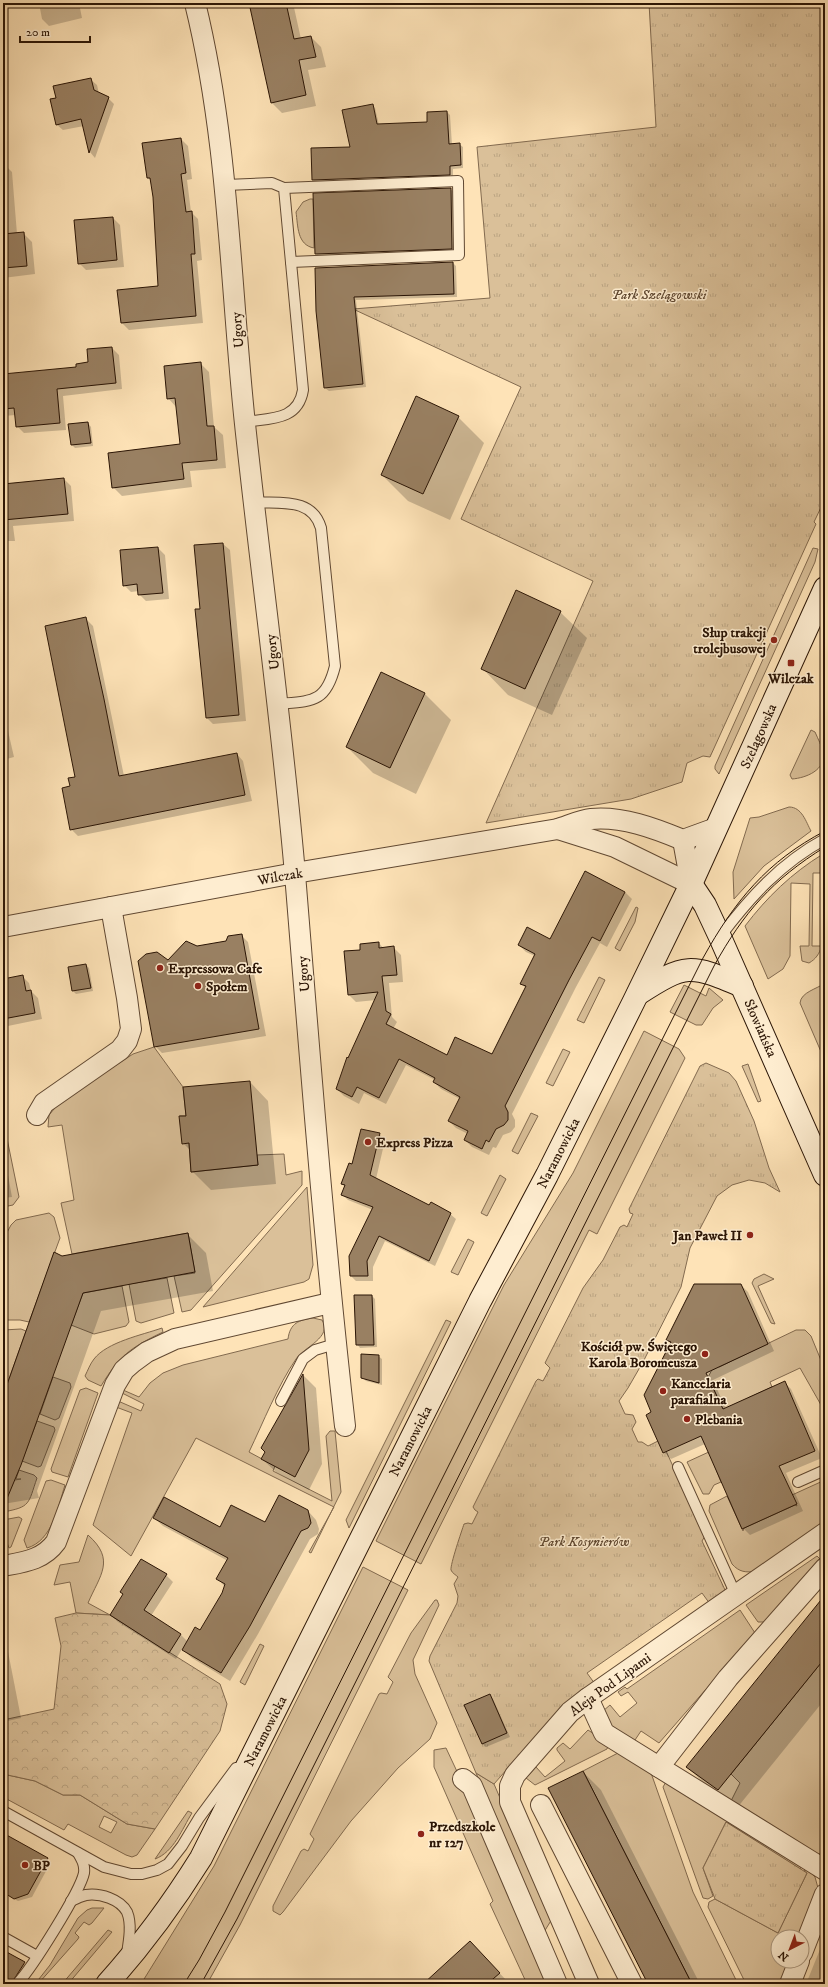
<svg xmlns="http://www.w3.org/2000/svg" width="828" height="1987" font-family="'IM FELL DW Pica',serif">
	<defs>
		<pattern id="forest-crowns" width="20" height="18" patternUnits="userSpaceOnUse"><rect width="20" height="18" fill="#dac099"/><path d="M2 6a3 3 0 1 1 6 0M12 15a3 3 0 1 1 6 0" fill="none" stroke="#bba482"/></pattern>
		<pattern id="park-tufts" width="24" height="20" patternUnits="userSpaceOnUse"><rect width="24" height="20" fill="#dac099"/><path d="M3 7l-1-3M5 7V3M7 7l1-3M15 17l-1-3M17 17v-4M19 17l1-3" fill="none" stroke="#bba482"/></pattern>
	</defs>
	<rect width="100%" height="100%" fill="#fee3b7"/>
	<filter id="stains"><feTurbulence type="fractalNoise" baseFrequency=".005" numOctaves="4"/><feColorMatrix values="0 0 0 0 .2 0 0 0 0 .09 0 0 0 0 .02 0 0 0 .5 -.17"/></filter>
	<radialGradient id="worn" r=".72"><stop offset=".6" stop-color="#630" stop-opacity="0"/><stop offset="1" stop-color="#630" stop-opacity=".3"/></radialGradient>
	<g fill="#dac099" stroke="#826a4f" fill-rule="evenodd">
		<path d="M310,199H313L314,248C297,245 298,226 296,212L303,202Z"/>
		<polygon points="813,548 818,549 815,562 719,774 715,769 715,766"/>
		<path d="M811,730L815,732C818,739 822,746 823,753C826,770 806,778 792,779L790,775Z"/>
		<path d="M789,807C802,807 806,822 811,831L764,866L734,899L733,872L750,818L759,817Z"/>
		<path d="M823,854L824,873H813L812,946H822C819,954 816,959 809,963L802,961L800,946H809L810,884L791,883L790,956L783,969L768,979L745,926C767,897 792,873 823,854Z"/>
		<polygon points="636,907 638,908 635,922 620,951 615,948"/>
		<polygon points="599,977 605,980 584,1023 577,1020"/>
		<path d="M825,983V1061L800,1003C801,992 817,989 825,983Z"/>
		<polygon points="684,985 706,996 709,988 723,1000 713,1008 702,1025 696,1025 670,1012"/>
		<polygon points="644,1031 679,1049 685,1058 597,1234 589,1230 421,1564 376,1541 504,1285 573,1173"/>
		<polygon points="154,1047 183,1087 186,1116 180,1116 189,1143 191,1172 258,1165 257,1155 284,1154 286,1175 302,1171 302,1185 191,1310 182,1312 174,1276 195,1273 188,1233 72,1254 61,1203 74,1200 62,1125 48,1127 49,1115 60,1102 133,1054"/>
		<polygon points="563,1049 570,1052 553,1086 546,1083"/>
		<polygon points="748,1064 761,1101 758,1102 742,1066"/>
		<polygon points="531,1113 538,1116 518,1154 512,1151"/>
		<polygon points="3,1119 19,1197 13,1205 3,1207"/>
		<polygon points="500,1175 506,1179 487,1216 481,1213"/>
		<polygon points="307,1187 313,1265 309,1279 304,1282 203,1307"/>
		<polygon points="49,1213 54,1217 60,1238 29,1322 20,1320 3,1320 3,1240 11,1225 16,1220"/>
		<polygon points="468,1239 474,1242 458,1275 451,1272"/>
		<polygon points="764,1274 774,1279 758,1286 775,1324 771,1323 752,1283 754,1279"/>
		<polygon points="167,1278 174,1313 141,1323 136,1321 129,1284"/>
		<polygon points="122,1286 129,1322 126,1326 94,1334 71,1325 83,1293"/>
		<path d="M313,1318L322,1320C333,1337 304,1347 296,1359C278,1385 263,1423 249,1452L275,1466L273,1471L332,1501L326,1436L330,1431H335L341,1492L311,1553L309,1552L334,1507L196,1438L131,1556L93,1525L132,1413L116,1407L118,1401L141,1411L144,1404L122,1393L123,1390L139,1397L150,1383L163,1373L183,1365L288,1339C290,1323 299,1320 313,1318Z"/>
		<polygon points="446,1320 451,1322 349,1528 346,1520"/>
		<path d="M162,1328L163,1332C130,1348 120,1355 101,1386L88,1380L85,1376C88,1370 90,1364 94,1359C107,1342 142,1335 162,1328Z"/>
		<polygon points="21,1329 26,1331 3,1396 3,1330"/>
		<polygon points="796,1330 805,1330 811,1336 825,1370 825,1412 800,1368 770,1382 772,1387 748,1398 768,1442 716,1466 714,1464 721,1482 714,1485 709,1494 703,1494 687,1462 748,1434 735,1406 723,1411 712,1385 707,1387 705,1383 715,1364 719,1367"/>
		<polygon points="53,1377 70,1383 71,1387 59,1418 55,1420 40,1414"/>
		<polygon points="86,1388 98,1393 68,1477 52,1472 51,1469 80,1390"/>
		<polygon points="37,1421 54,1427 55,1430 41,1466 38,1467 22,1461"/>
		<path d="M19,1470L34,1475L37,1478C28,1504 31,1507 3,1512V1482L21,1479H16Z"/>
		<path d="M51,1480L65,1485C58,1507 52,1541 27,1548L24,1540L46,1481Z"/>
		<path d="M825,1480V1521L756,1571C746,1573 739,1572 732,1564L709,1511L710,1505L727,1496L743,1531L744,1528L795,1505L797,1506L792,1495Z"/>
		<polygon points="19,1517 22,1519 11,1547 9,1548 5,1537 3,1537 3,1520"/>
		<path d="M88,1535C116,1560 100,1575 88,1603L110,1615L76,1613L70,1582L54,1585L60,1565L79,1562Z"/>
		<polygon points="817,1556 820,1559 765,1622 758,1622 746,1605"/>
		<polygon points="363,1567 408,1590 240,1925 207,1984 141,1984 214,1866"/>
		<polygon points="435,1600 437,1600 439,1605 413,1660 415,1674 437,1723 430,1739 398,1768 351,1821 283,1912 280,1915 273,1911 273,1906 301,1851 304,1849 308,1851 314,1839 310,1834 379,1694 381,1693 387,1694 393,1682 388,1677 411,1633"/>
		<polygon points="740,1610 755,1633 659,1743 641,1731 633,1743 603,1724 603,1711 610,1705 620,1717 637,1703 628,1692 621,1696 618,1692 625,1687 627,1689"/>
		<polygon points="260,1644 264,1646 245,1685 240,1682"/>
		<polygon points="825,1658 825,1852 816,1855 730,1803 740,1783 731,1774"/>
		<polygon points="588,1730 609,1744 607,1749 535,1785 526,1778 536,1767 545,1777 565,1761 557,1750 557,1748 563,1743 570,1749"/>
		<polygon points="446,1748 461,1780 549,1984 527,1984 490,1904 493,1901 434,1767 434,1750"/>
		<polygon points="618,1753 650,1770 693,1892 738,1984 692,1984 583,1771"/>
		<polygon points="476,1773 494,1784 552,1919 544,1932"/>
		<path d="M3,1774L35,1781L63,1795H80L127,1824L155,1829L137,1855L132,1857L126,1855L68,1824L64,1830L3,1797ZM104,1816L117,1822L111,1833L99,1827Z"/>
		<polygon points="667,1780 803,1865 800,1869 726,1822 703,1868 713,1896 708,1899 703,1898 663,1787"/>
		<path d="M188,1811L192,1813C182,1829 174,1852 155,1859Z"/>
		<polygon points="806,1868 815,1877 818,1888 801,1937 778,1937 778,1961 792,1961 782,1984 746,1984 708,1907 709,1902 715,1899 778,1933 807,1873 804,1871"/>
		<polygon points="92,1908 104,1908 92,1923 89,1925 84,1922 75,1933 79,1937 78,1939 38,1984 35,1984 50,1965 78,1918 87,1910"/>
		<polygon points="108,1930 112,1932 68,1984 62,1984"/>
	</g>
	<polygon fill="url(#forest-crowns)" stroke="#826a4f" points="76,1613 110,1615 220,1684 227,1704 220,1731 155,1829 127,1824 80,1795 63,1795 35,1781 3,1774 3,1720 54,1709 61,1646 55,1618"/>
	<g fill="url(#park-tufts)" stroke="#826a4f">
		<polygon points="649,3 825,3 825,499 814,522 816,524 710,757 703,756 687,763 682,782 631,799 486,823 593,581 461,519 521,387 353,309 490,298 477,147 656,127"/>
		<path d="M706,1063L729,1073L736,1081L754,1121L769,1168L780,1192L765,1183L749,1180L732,1185L717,1196L690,1248L681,1287L643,1362L628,1388L619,1401L625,1414L633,1415L636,1422L632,1429L638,1442H642L648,1446L658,1441L666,1451L705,1536L702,1541L726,1592L710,1604L702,1593L587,1673L595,1684L555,1714L494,1784L476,1773L429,1661L430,1656L457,1603L458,1596L454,1584L458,1577C456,1575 452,1573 451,1570C450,1565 462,1530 464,1524L468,1523L472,1524L478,1512L475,1510L473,1507L536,1381L538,1379L543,1381L550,1368L545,1363L583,1288L603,1260L620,1227L624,1225L627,1227L633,1214L630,1213L629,1209L700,1066Z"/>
		<polygon points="726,1822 807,1873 778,1933 715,1899 703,1868"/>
	</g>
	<g fill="#0003">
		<polygon points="39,3 79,3 82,18 49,26 42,19"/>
		<polygon points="250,3 293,3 301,39 311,37 321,47 326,67 308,70 316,106 282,113 272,103"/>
		<polygon points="90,79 97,85 99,94 108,98 114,104 95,158 90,152 84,126 63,130 56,124 57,99"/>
		<polygon points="372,105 375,108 379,125 428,123 447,112 450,115 452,145 459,144 463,147 463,168 453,169 453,178 316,183 313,180 351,148"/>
		<polygon points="181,139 188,146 192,179 187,180 191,212 198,219 202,260 197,261 203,323 129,330 122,323 159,287 154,196 152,181 148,178"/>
		<polygon points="3,163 12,172 17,234 23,233 32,242 35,274 3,278"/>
		<polygon points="450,189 454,192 455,252 319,257 316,254 314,194"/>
		<polygon points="113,218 120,225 124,267 86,270 79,263"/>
		<polygon points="453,263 456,266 457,297 356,300 366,387 329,391 325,388 316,268"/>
		<polygon points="112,348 119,355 122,389 63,396 66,430 24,433 17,426 16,415 3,416 3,375 78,368 89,363"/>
		<polygon points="200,363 209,372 214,427 223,435 226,468 190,471 192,487 122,496 113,487 182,445 177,408 168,398"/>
		<polygon points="458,417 484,443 450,520 408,501 382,475"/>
		<polygon points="88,423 91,427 93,446 75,448 72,445"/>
		<polygon points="64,479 71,486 74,521 13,526 15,541 3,541 3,485"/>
		<polygon points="223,544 230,550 246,721 213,724 206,717 201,610 195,546"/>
		<polygon points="158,548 165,555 169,599 146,601 139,594 139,591 131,592 124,585"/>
		<polygon points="560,612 587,638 552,715 508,695 482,668"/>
		<polygon points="86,619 93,626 124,776 237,754 243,761 252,801 78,836 71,829"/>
		<polygon points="381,673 425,694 451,720 416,794 373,773 347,747"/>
		<polygon points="3,709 14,757 3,760"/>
		<polygon points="3,885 5,894 3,895"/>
		<polygon points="625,892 632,899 607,947 600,943 576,987 512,1114 515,1120 515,1127 511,1132 503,1135 496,1148 493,1147 489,1155 472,1147 465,1140 468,1134 456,1128 449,1121 460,1099 441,1089 434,1082 435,1080 406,1065 386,1104 364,1093 359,1104 344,1096 337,1089 376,1000 356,1002 349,995 361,951 379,943 384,949 394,948 401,955 403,982 389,983 392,1017 397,1022 393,1029 447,1056 492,1055 526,988 521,984 535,956 526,952 519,945 551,941"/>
		<polygon points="241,935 248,942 266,1036 162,1053 155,1046 168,961 197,947 226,942"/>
		<polygon points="86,965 89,968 93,991 76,994 73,991"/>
		<polygon points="22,976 29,983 31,991 38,998 42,1019 3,1027 3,980"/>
		<polygon points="250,1082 268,1101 276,1184 211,1190 192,1171 190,1150 183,1143 187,1117"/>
		<polygon points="379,1134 385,1140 376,1179 430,1206 450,1214 456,1219 435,1266 385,1241 373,1267 373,1281 356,1281 351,1276 373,1210 348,1200 343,1195 345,1187 342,1183 353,1165"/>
		<polygon points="3,1157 5,1159 12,1197 3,1198"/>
		<polygon points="187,1234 206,1253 213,1291 101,1311 37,1491 39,1498 3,1504 3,1399 62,1257"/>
		<polygon points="741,1285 748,1292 774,1351 713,1380 726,1409 785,1383 791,1389 822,1458 786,1473 803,1511 750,1535 743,1528 705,1444 671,1459 664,1452 652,1413 671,1344 667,1340"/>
		<polygon points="372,1296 375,1299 377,1347 360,1348 357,1344"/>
		<polygon points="378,1356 382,1359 382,1385 366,1381 362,1377"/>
		<polygon points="303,1375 316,1388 322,1464 309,1490 276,1472 262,1459"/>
		<polygon points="308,1511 316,1520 319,1529 318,1534 310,1539 258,1634 230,1681 192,1658 182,1649 176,1659 118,1622 111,1615 124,1594 166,1575 173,1582 151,1616 180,1634 188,1642 200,1631 223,1593 225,1587 218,1579 228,1561 163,1526 154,1518 220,1529 265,1523"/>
		<polygon points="825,1597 825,1699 737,1808 706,1785 687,1767"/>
		<polygon points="3,1626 21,1718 3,1722"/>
		<polygon points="490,1695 493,1699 510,1737 486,1747 482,1744 466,1706"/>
		<polygon points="583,1772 601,1790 700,1984 649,1984"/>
		<polygon points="3,1834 51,1862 32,1897 18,1901 3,1893"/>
		<polygon points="825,1937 825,1984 806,1984"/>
		<polygon points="477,1949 506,1980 502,1984 433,1984"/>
		<polygon points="3,1951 28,1966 15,1984 3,1984"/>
	</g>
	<g fill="#998062" stroke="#2b1505">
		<polygon points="249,3 286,3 294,39 311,36 316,57 299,60 306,95 271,103"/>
		<polygon points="91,78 94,90 109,97 89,153 81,119 56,125 50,99 56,98 53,86"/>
		<polygon points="373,104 377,124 427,122 427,112 447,111 449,144 460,143 461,165 450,166 450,175 312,180 311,148 350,147 342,110"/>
		<polygon points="181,138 186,173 181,174 186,212 192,211 195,254 191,254 196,316 121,323 117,290 158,286 153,197 150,178 147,178 142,143"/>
		<polygon points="451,188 452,249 315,254 313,193"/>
		<polygon points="113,217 117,260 78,264 74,220"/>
		<polygon points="24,232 27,266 3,268 3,234"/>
		<polygon points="453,262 454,294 354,297 363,384 324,388 316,311 315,268"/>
		<polygon points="112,347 116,383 57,389 60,423 16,427 14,408 3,409 3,374 76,367 76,364 88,362 87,349"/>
		<polygon points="201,362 207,426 214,426 217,460 182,463 184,479 112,488 108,453 180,444 175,398 167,399 164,366"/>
		<polygon points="416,396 459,416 423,494 381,475"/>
		<polygon points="88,422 91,443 71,445 68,424"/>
		<polygon points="64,478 68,514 3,520 3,484"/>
		<polygon points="223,543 239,715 206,718 195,609 200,609 194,545"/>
		<polygon points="158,547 163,593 138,595 137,584 123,586 120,550"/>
		<polygon points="516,590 561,611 525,689 481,669"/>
		<polygon points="86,617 104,699 119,776 237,753 245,795 70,830 62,788 70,786 68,778 75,777 45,626"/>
		<polygon points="381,672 425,693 390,768 346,747"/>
		<polygon points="585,871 625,892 600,941 592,937 569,980 505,1106 508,1112 508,1120 504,1125 496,1129 489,1142 486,1140 482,1149 464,1140 468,1131 448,1121 460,1097 433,1082 435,1078 399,1059 379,1098 357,1087 352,1097 336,1089 347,1057 348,1058 378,992 348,995 344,951 360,950 360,944 379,942 379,948 394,946 397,975 382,976 386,1011 391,1014 386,1024 447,1055 455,1037 492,1054 526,986 520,984 535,954 518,945 527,927 550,939"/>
		<polygon points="242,934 259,1029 154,1047 138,961 146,954 157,952 168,960 186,941 197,946 226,941 228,936"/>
		<polygon points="86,964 91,988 72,991 68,967"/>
		<polygon points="23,975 26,991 31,990 35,1013 3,1019 3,979"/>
		<polygon points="250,1081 258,1165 191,1172 189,1143 182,1144 179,1116 186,1116 183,1087"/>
		<polygon points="361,1129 380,1133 370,1175 429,1205 431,1202 451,1213 429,1261 379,1236 367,1261 368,1276 350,1276 349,1256 373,1207 341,1195 345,1185 341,1184 349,1163 352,1164"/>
		<polygon points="188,1233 195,1272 83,1293 21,1465 3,1508 3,1396 54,1252 62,1256"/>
		<polygon points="694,1284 741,1284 768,1344 706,1373 723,1409 785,1381 815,1451 779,1466 797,1504 742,1529 701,1436 663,1453 646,1415 651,1412 644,1395 671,1342 666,1340"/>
		<polygon points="354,1295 372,1295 374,1345 356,1345"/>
		<polygon points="361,1354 379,1355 379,1383 361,1378"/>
		<polygon points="303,1374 309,1450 295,1477 261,1459 265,1452 261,1448"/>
		<polygon points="279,1495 308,1510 311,1523 308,1528 301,1531 250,1626 221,1673 182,1650 195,1627 200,1630 222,1593 225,1584 216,1579 228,1558 153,1518 164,1497 220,1527 231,1505 265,1522"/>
		<polygon points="141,1559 167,1574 144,1610 181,1634 169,1653 110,1615 123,1594 120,1592"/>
		<polygon points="825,1595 825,1658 718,1790 686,1767"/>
		<polygon points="490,1694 507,1733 482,1744 464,1705"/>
		<polygon points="583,1771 692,1984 648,1984 548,1788"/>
		<polygon points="3,1833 48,1858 28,1894 14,1899 3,1892"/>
		<polygon points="470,1941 500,1973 487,1984 423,1984"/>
		<polygon points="3,1950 25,1962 11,1984 3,1984"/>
	</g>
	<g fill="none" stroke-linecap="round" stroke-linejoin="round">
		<defs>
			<g id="lane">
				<path d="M226,185L272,183L284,188L303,390C298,421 270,418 245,422"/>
				<polyline points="284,188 458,181 459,255 291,262"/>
				<path d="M254,502C280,504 312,497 321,528L335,666C326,703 312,701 278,704"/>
				<path d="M720,937C750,897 781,863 825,839"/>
				<polyline points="281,1401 303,1359 315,1350 335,1344"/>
				<polyline points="678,1467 736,1595"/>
				<polyline points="798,1482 825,1470"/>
				<polyline points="3,1811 104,1867 131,1874 142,1874 157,1870 168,1864 182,1846 199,1818 236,1768"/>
				<path d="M71,1901C75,1899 81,1896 86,1895C100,1893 120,1899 127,1912C132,1924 129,1941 127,1953"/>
				<polyline points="3,1937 37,1956"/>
				<path d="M17,1984C32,1968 80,1892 84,1873C85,1865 82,1860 78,1853"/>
			</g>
			<g id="street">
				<path d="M195,3C229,141 230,283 245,424C261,574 282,724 295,874C310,1058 324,1242 345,1426"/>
				<polyline points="558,829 615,847 691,884"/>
				<polyline points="683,840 691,884"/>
				<path d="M3,927L295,873L558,829C568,826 580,820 591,819C622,816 654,828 683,840L716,828"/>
				<polyline points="37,1115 44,1103 120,1050 127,1041 131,1029 127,998 111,907"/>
				<path d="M3,1566C24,1562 43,1560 56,1542L115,1385L124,1370L132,1363L147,1352L175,1339L330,1303"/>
				<polyline points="588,1698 604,1733 825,1870"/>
				<polyline points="659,1767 728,1678 825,1568"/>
				<polyline points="463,1779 472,1786 557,1984"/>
				<polyline points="541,1805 632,1984"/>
				<polyline points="802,1953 825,1894"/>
				<polyline points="589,1984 510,1802 510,1786 515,1775 570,1712 588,1698 825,1533"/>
				<polyline points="790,1984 799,1961"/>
			</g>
			<g id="secondary">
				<polyline points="691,884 705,905 720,937 825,1175"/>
				<path d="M638,994C686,963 690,964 742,986"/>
				<path d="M107,1984C142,1945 173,1903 201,1858L480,1301L547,1175L634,1001L691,884L825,588"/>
			</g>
		</defs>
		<use href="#lane" stroke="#604832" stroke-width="12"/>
		<use href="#street" stroke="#604832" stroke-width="22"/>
		<use href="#secondary" stroke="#2b1505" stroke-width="24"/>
		<use href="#lane" stroke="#feedd0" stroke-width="10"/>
		<use href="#street" stroke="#feedd0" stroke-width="20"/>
		<use href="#secondary" stroke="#feedd0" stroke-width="22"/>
		<g stroke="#2b1505" stroke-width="1">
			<path d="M184,1984L199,1960L225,1912L703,958C734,902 767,861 825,831"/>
			<path d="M201,1984L237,1919L714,966C744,912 772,880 825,847"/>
		</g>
	</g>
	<g fill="#8f2418" stroke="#feedd0" stroke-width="1.5">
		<circle cx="774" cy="640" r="4"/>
		<rect x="787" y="659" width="8" height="8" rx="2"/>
		<circle cx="160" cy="968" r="4"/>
		<circle cx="198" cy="986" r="4"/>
		<circle cx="368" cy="1142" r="4"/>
		<circle cx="750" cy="1235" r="4"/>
		<circle cx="705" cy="1354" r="4"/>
		<circle cx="663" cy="1391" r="4"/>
		<circle cx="687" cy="1419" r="4"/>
		<circle cx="421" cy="1834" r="4"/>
		<circle cx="25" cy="1865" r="4"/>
	</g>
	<g text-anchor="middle" stroke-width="3" stroke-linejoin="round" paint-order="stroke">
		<g font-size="14" font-style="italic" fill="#604831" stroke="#feedd0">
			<text x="659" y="299">Park Szelągowski</text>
			<text x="584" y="1546">Park Kosynierów</text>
		</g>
		<g font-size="14" fill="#2b1505" stroke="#feedd0">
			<text transform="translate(237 330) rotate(-95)" y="5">Ugory</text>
			<text transform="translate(272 652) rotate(-97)" y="5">Ugory</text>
			<text transform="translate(758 736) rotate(-66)" y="5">Szelągowska</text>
			<text transform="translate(280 876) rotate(-10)" y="5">Wilczak</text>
			<text transform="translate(303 974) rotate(-95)" y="5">Ugory</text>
			<text transform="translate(761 1028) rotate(66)" y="5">Słowiańska</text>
			<text transform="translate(558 1153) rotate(-63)" y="5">Naramowicka</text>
			<text transform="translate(410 1441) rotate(-63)" y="5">Naramowicka</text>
			<text transform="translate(610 1684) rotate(-36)" y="5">Aleja Pod Lipami</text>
			<text transform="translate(265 1731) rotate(-63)" y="5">Naramowicka</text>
		</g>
		<g font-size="14" font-weight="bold" fill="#2b1505" stroke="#feedd0" text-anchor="start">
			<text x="766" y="637" text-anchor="end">Słup trakcji<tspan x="766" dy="16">trolejbusowej</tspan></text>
			<text x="791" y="683" text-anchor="middle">Wilczak</text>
			<text x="168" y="973">Expressowa Cafe</text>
			<text x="206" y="991">Społem</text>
			<text x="376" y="1147">Express Pizza</text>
			<text x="742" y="1240" text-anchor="end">Jan Paweł II</text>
			<text x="697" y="1351" text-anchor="end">Kościół pw. Świętego<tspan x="697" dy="16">Karola Boromeusza</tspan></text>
			<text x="671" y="1388">Kancelaria<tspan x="671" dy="16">parafialna</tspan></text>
			<text x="695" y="1424">Plebania</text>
			<text x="429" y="1831">Przedszkole<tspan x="429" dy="16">nr 127</tspan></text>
			<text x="33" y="1870">BP</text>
		</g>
	</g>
	<rect width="828" height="1987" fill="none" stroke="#fee3b7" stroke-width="16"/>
	<rect x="4" y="4" width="820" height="1979" fill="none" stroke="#2b1505" stroke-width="2"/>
	<rect x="8" y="8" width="812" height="1971" fill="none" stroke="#2b1505"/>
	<g transform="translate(790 1949) rotate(222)"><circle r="19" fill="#feedd0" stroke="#aa977f"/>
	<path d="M0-3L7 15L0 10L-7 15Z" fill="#8f2418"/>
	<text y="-6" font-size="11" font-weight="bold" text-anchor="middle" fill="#2b1505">N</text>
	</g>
	<path d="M20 36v6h70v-6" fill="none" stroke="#2b1505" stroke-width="2"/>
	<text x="26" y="36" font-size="12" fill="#2b1505" stroke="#feedd0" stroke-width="3" paint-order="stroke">20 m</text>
	<rect width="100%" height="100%" filter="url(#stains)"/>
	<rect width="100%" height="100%" fill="url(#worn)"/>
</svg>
